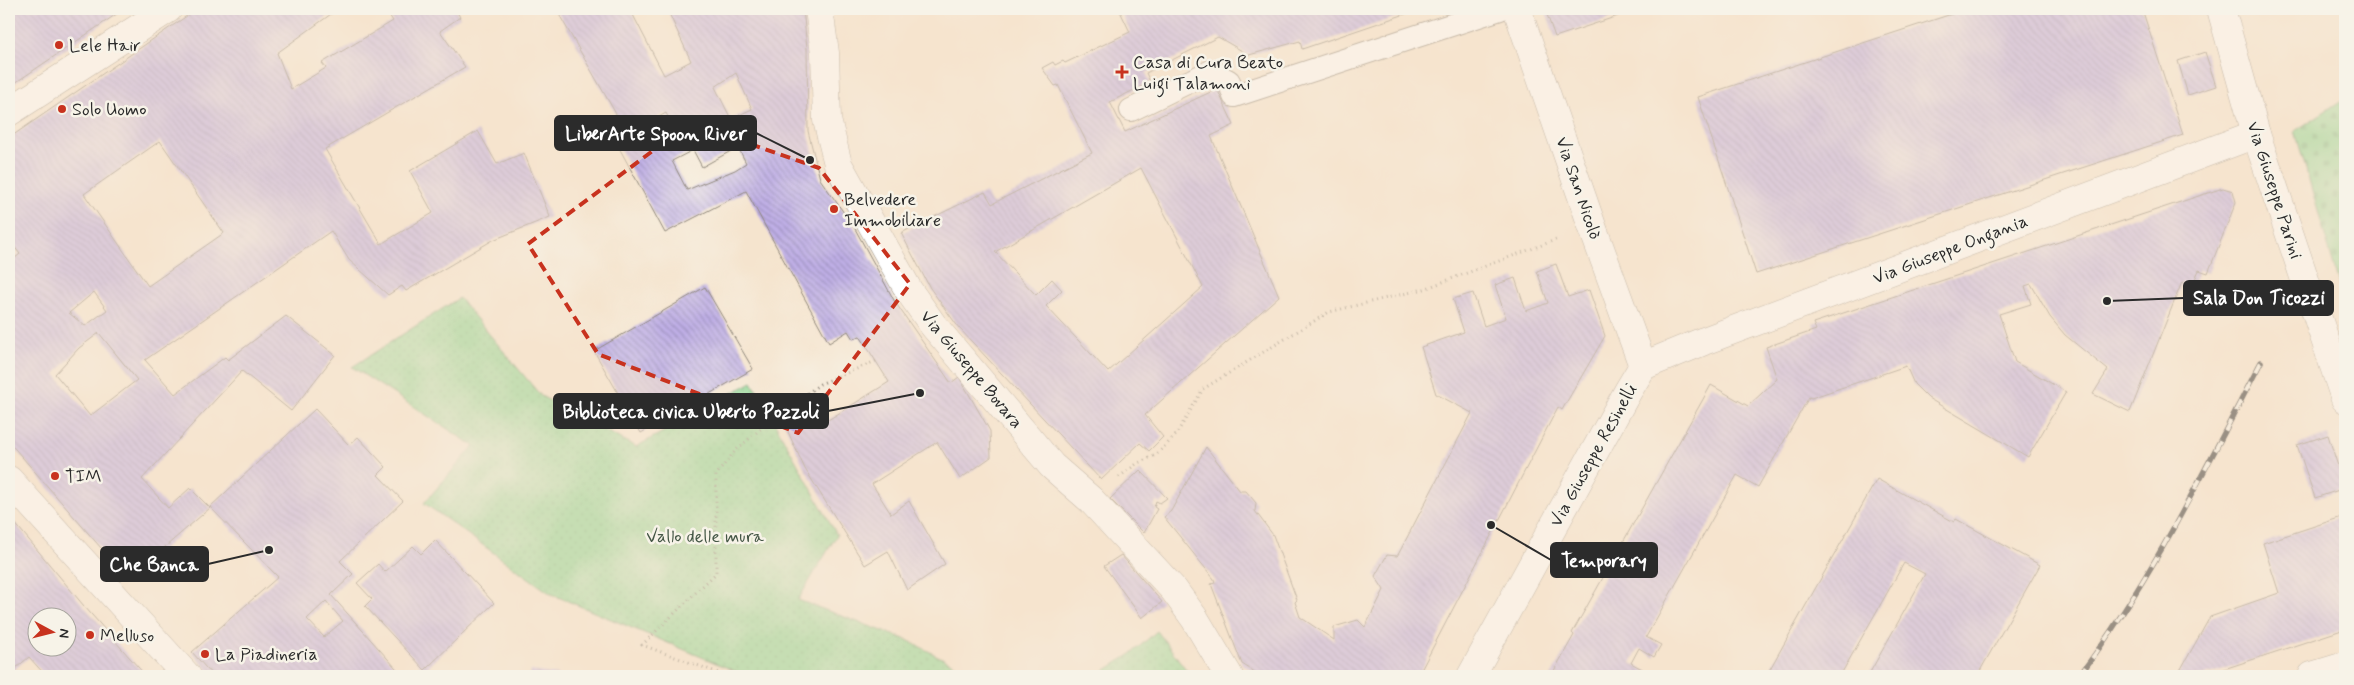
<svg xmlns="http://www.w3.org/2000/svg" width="2354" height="685" font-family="Mynerve,sans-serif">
	<defs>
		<pattern id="green-dots" width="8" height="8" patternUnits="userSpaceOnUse" patternTransform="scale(1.25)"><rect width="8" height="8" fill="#8dd793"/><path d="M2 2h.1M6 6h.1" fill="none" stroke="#7ab97f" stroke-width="1.8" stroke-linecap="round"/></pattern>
		<pattern id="cemetery-stones" width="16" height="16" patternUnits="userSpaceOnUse" patternTransform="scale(1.25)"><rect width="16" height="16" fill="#8dd793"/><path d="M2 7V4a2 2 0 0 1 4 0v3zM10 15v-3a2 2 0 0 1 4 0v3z" fill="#7ab97f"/></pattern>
		<pattern id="building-back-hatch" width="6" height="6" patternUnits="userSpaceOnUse" patternTransform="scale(1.25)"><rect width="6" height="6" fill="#bfafe6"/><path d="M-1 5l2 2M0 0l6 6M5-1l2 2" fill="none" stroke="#9b8fbb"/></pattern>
	</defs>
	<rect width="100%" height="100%" fill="#f7f3e8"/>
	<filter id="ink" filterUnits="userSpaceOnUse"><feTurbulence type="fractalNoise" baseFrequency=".02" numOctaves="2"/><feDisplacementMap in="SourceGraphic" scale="10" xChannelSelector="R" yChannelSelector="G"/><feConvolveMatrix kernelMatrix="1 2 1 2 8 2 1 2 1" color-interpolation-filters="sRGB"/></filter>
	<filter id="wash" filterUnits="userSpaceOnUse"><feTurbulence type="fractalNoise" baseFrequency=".0096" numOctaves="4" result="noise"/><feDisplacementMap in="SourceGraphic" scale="20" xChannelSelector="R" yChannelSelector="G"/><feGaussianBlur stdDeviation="1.12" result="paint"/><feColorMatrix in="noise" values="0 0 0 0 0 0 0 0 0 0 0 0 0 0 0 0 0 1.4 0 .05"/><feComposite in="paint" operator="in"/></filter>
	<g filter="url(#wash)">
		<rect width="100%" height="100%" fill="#f5e4ce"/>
		<g fill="url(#green-dots)" stroke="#5c815f">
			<polygon points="459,298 541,396 636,447 752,382 837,535 798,600 907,640 965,670 969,676 747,676 551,594 424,503 474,446 352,367"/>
			<polygon points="1157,631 1191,676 1096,676 1131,654"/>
		</g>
		<polygon fill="url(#cemetery-stones)" stroke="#5c815f" points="2345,98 2345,305 2295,131"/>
		<g id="blocks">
			<g fill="url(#building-back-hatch)" fill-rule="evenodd">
				<polygon points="9,9 124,9 9,87"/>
				<path d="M197,9H338L277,53L291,89L326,68L322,63L393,21L385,9H455L460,17L440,31L465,67L325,149L381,244L433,213L410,171L478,131L497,164L524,153L550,217L493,240L406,291L402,286L388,295L349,260L331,231L145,360L175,394L225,357L228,360L286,316L335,355L291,411L242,371L142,479L168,508L190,488L210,508L128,579L9,442V263L20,254L9,240V138ZM160,141L224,233L148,286L84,194ZM94,292L107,310L85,326L69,313ZM99,333L137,380L90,416L55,374L79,348Z"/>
				<path d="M556,9H642L632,13L664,75L691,61L667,9H803L807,48L808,131L820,179L854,227L895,302L951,383L959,377L990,431L991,457L960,479L937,442L872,484L891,514L909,501L945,564L907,590L888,551L865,565L805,469L783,421L817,403L828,420L889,382L860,336L853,339L848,331L829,343L746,191L665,233L616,142L628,135ZM736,73L752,109L731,119L715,87ZM666,113L668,117L636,135L634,131ZM738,147L746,163L735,170L687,190L672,161L693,150L702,167Z"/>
				<path d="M1119,9H1420L1302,49L1300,41L1249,55L1218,37L1146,73L1150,82L1110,102L1125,132L1217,89L1234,125L1211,136L1279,296L1145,415L1163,437L1149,451L1140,443L1101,480L959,328L930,288L901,233L985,192L992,204L1092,153L1058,85L1055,86L1042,68L1053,62L1055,65L1063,61L1065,63L1130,32ZM1141,168L1203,287L1108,372L1046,306L1062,290L1052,279L1036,295L995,252Z"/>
				<polygon points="1545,9 1616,9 1618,16 1555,37"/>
				<polygon points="1967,9 2142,9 2183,135 1756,274 1698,97"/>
				<polygon points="2205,52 2216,86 2188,95 2178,61"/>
				<polygon points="2223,188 2233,191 2236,202 2208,273 2199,270 2192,286 2182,282 2130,412 2093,394 2108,370 2065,335 2050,317 2031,284 2025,286 2031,304 1999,314 2015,362 2066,392 2028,457 1928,398 1914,384 1906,366 1811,398 1809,397 1758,487 1737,475 1646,637 1661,645 1654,657 1639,648 1631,663 1655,676 1551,676 1574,635 1572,633 1711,385 1748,406 1777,379 1766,347 1816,330 1813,323"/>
				<polygon points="1556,264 1568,297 1589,290 1605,336 1562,410 1558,407 1418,676 1261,676 1242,664 1211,584 1215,583 1214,579 1164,517 1171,511 1206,447 1240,491 1246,491 1256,503 1255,511 1273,535 1297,600 1295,602 1300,617 1334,640 1334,627 1358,620 1365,627 1384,590 1375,576 1387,555 1397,556 1399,553 1472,413 1436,394 1421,347 1464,332 1453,299 1473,293 1484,326 1506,318 1495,285 1515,278 1526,311 1548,303 1537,271"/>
				<polygon points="705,287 753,369 641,433 594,351"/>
				<path d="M315,409L349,445L358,437L386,467L378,475L403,501L340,561L353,574L331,595L403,676H213L192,652L278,577L210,507ZM326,601L343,621L324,637L307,619Z"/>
				<polygon points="2328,435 2345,488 2315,498 2297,445"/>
				<polygon points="1140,470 1167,498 1160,503 1156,501 1154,507 1157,509 1144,533 1110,499"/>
				<polygon points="1877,479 1954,522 1956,519 2040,565 1977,676 1868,676 1925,574 1904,563 1840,676 1766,676"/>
				<path d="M9,516L84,606L146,676H46L29,657L9,674ZM38,618H68V648H38Z"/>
				<polygon points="2345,516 2345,629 2203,676 2177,676 2210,617 2279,593 2263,543"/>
				<polygon points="435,540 494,603 425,670 365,606 372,599 357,583 378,564 385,572 413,546 421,554"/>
				<polygon points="1121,555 1162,602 1142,618 1104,566"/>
				<polygon points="531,671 558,675 557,676 530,676"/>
			</g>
		</g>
	</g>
	<g filter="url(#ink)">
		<use href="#blocks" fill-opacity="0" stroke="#90887c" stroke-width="1"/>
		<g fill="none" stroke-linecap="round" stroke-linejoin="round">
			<defs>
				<polyline id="service" points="1131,110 1211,71 1229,81 1234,96 1500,9"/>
				<g id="minor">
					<polyline points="819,9 825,53 827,120 838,164 909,291 933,325 1052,466 1091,500 1174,590 1195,619 1229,676"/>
					<polyline points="1517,9 1592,226 1643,366"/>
					<polyline points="9,112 168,9"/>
					<polyline points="9,480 187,676"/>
				</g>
				<g id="tertiary">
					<polyline points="2221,9 2256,134 2345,399"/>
					<polyline points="1471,676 1628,391 1643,366 1704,341 2256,134"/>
					<polyline points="2312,676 2345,666"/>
				</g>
			</defs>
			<use href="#service" stroke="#90887c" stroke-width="24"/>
			<use href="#minor" stroke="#90887c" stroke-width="29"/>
			<use href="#tertiary" stroke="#90887c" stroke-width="29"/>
			<g stroke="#90887c" stroke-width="3" stroke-dasharray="1 4" stroke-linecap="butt">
				<polyline points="1119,477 1138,463 1156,455 1176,435 1203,389 1329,312 1424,289 1558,239"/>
				<polyline points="727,676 642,645 716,573 716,475 736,450 770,421 820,384 876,361"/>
			</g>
			<use href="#service" stroke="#fff" stroke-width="22"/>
			<use href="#minor" stroke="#fff" stroke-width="28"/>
			<use href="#tertiary" stroke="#fff" stroke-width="28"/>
			<defs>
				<path id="rail" d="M2079,676C2152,579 2205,469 2261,362"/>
			</defs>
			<use href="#rail" stroke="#2b2b2b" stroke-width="5.5"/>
			<use href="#rail" stroke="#f7f3e8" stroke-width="4" stroke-dasharray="11" stroke-linecap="butt"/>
		</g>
	</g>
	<path d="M0 0H2354V685H0ZM690,123L819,168L910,284L798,433L598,354L528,244Z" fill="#f5e4ce" fill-opacity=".55" fill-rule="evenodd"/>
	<path fill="none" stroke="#c8321e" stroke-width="4" stroke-dasharray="10 6" stroke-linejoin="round" d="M690,123L819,168L910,284L798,433L598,354L528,244Z"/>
	<g fill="#c8321e" stroke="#f7f3e8" stroke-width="2">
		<circle cx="59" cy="45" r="5"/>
		<path d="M1119.5 64.5h5v5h5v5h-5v5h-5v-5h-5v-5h5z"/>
		<circle cx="62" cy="109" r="5"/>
		<circle cx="834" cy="209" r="5"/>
		<circle cx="55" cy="476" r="5"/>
		<circle cx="90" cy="635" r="5"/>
		<circle cx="205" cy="654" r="5"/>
	</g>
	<g text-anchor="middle" stroke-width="5" stroke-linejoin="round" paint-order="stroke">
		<g font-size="18" fill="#2b2b2b" stroke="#f7f3e8" text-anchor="start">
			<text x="69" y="51">Lele Hair</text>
			<text x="1133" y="68">Casa di Cura Beato<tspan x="1133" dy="21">Luigi Talamoni</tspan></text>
			<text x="72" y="115">Solo Uomo</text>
			<text x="844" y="205">Belvedere<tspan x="844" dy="21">Immobiliare</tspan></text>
			<text x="65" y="482">TIM</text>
			<text x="100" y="641">Melluso</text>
			<text x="215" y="660">La Piadineria</text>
		</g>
		<g font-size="18" fill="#2b2b2b" stroke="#f7f3e8">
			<text transform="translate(1579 188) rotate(71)" y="6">Via San Nicolò</text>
			<text transform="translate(2275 190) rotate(72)" y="6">Via Giuseppe Parini</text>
			<text transform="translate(1950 249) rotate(-21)" y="6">Via Giuseppe Ongania</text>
			<text transform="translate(972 369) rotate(50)" y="6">Via Giuseppe Bovara</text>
			<text transform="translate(1593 455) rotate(-61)" y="6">Via Giuseppe Resinelli</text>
		</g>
		<g font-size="18" fill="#445645" stroke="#f7f3e8">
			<text x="705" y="542">Vallo delle mura</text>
		</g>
	</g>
	<path fill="none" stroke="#2b2b2b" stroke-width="2" d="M810 160L756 133M2107 301L2184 298M920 393L828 411M1491 525L1551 560M269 550L208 564"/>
	<g fill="#2b2b2b" stroke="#f7f3e8" stroke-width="2">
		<circle cx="810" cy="160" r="5"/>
		<circle cx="2107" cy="301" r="5"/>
		<circle cx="920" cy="393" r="5"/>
		<circle cx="1491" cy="525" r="5"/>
		<circle cx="269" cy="550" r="5"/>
	</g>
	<g fill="#2b2b2b" stroke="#2b2b2b" stroke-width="2">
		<rect x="555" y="116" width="201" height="34" rx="5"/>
		<rect x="2184" y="281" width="149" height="34" rx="5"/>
		<rect x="554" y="394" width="274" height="34" rx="5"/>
		<rect x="1551" y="543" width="106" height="34" rx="5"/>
		<rect x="101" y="547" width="107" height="34" rx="5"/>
	</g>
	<g font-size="19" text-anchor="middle" font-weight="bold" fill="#fff">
		<text x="656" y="140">LiberArte Spoon River</text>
		<text x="2259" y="304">Sala Don Ticozzi</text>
		<text x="691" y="418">Biblioteca civica Uberto Pozzoli</text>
		<text x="1604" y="567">Temporary</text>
		<text x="154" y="571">Che Banca</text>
	</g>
	<rect width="2354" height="685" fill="none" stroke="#f7f3e8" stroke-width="30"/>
	<g transform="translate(52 632) rotate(97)"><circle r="24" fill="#f7f3e8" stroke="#a5a39c"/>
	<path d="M0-4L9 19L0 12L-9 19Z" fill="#c8321e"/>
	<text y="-8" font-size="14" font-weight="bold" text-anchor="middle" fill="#2b2b2b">N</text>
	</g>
</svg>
